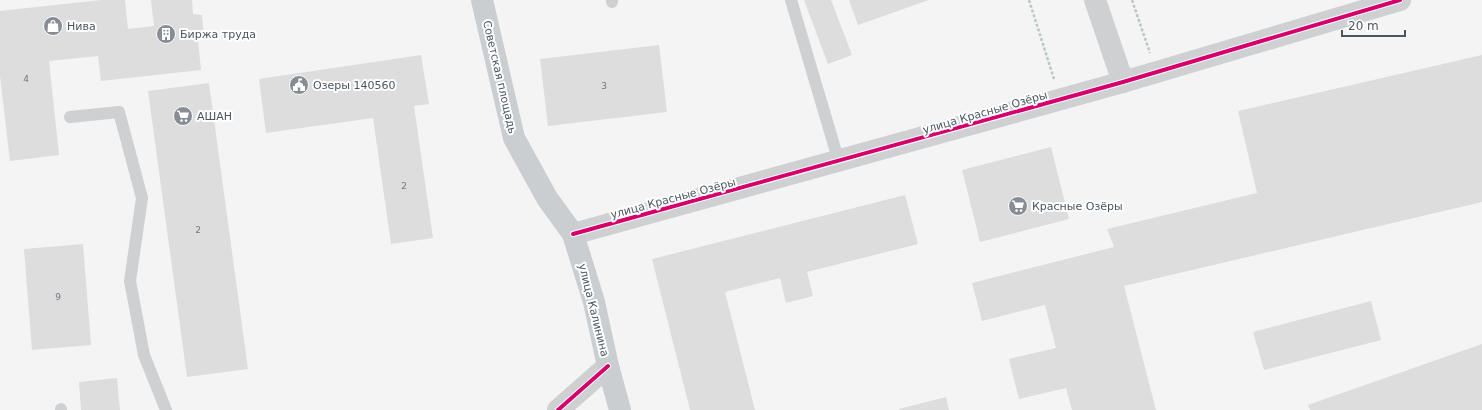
<svg xmlns="http://www.w3.org/2000/svg" width="1482" height="410" font-family="'DejaVu Sans',sans-serif">
	<rect width="100%" height="100%" fill="#f4f4f4"/>
	<g fill="#ddddde">
		<polygon points="101,0 125,0 128,29 154,26 151,0 192,0 193,14 202,15 204,39 198,40 201,70 101,81 98,56 49,61 59,155 10,161 0,76 0,11"/>
		<polygon points="804,0 831,0 852,55 828,64"/>
		<polygon points="849,0 929,0 858,25"/>
		<polygon points="659,45 667,112 548,126 540,59"/>
		<polygon points="421,55 429,104 414,106 433,238 391,244 373,118 266,133 259,79"/>
		<polygon points="1482,55 1482,202 1124,286 1156,410 1072,410 1066,388 1019,399 1009,359 1056,348 1045,305 982,321 972,283 1114,247 1107,229 1257,193 1238,111"/>
		<polygon points="209,83 248,369 187,377 148,91"/>
		<polygon points="1051,147 1069,219 980,242 962,170"/>
		<polygon points="905,195 918,244 807,272 813,296 786,303 780,278 725,292 755,410 690,410 652,259"/>
		<polygon points="83,244 91,345 32,350 24,249"/>
		<polygon points="1371,301 1381,340 1264,370 1253,332"/>
		<polygon points="1482,344 1482,410 1310,410 1308,405"/>
		<polygon points="117,378 120,410 81,410 79,382"/>
		<polygon points="946,397 949,410 899,410 899,409"/>
	</g>
	<g fill="none" stroke-linecap="round" stroke-linejoin="round">
		<g stroke="#bcc7c4" stroke-width="2.5" stroke-dasharray="3 2" stroke-linecap="butt">
			<polyline points="1029,0 1054,79"/>
			<polyline points="1132,0 1150,53"/>
		</g>
		<g stroke="#ced0d2" stroke-width="12">
			<polyline points="791,0 839,162"/>
			<polyline points="612,2 612,0"/>
			<polyline points="70,117 119,112 142,198 130,281 144,355 166,410"/>
			<polyline points="61,409 61,410"/>
		</g>
		<g stroke="#ced0d2" stroke-width="22">
			<polyline points="1095,0 1123,82"/>
			<polyline points="573,234 1123,82 1400,0"/>
			<polyline points="558,410 608,366"/>
		</g>
		<polyline stroke="#caced1" stroke-width="22" points="482,0 514,138 547,198 573,234 594,302 608,366 620,410"/>
		<defs>
			<g id="cycleway">
				<polyline points="573,234 1123,82 1400,0"/>
				<polyline points="558,410 608,366"/>
			</g>
		</defs>
		<use href="#cycleway" stroke="#fff" stroke-width="6"/>
		<use href="#cycleway" stroke="#d6006c" stroke-width="4"/>
	</g>
	<defs>
		<symbol id="shop-disc" viewBox="-11 -11 22 22"><circle r="9.5" fill="#868d94" stroke="#fff"/><path d="M-5-2.5h2.3a2.7 3.5 0 0 1 5.4 0H5L5.5 6h-11ZM-1.5-2.5h3a1.5 2.3 0 0 0-3 0Z" fill="#fff"/></symbol>
		<symbol id="building-disc" viewBox="-11 -11 22 22"><circle r="9.5" fill="#868d94" stroke="#fff"/><path d="M-4-6H4V6H1V3H-1V6H-4ZM-2.5-4.3h1.7v1.8h-1.7ZM.8-4.3h1.7v1.8H.8ZM-2.5-1h1.7V.8h-1.7ZM.8-1h1.7V.8H.8Z" fill="#fff"/></symbol>
		<symbol id="civic-disc" viewBox="-11 -11 22 22"><circle r="9.5" fill="#868d94" stroke="#fff"/><path d="M-.6-6.5H3V-4.5H.6V-3L4-1V1h2V6H-6V1h2V-1L-.6-3ZM-1.2 2.5V6h2.4V2.5Z" fill="#fff"/></symbol>
		<symbol id="supermarket-disc" viewBox="-11 -11 22 22"><circle r="9.5" fill="#868d94" stroke="#fff"/><path d="M-6-5.5h2.5l.6 2H6L4.5 2H-2.5L-4.4-4H-6ZM-1.5 3.2a1.3 1.3 0 1 0 .1 0ZM3 3.2a1.3 1.3 0 1 0 .1 0Z" fill="#fff"/></symbol>
	</defs>
	<g fill-rule="evenodd">
		<use href="#shop-disc" x="42" y="15" width="22" height="22"/>
		<use href="#building-disc" x="155" y="23" width="22" height="22"/>
		<use href="#civic-disc" x="288" y="74" width="22" height="22"/>
		<use href="#supermarket-disc" x="172" y="105" width="22" height="22"/>
		<use href="#supermarket-disc" x="1007" y="195" width="22" height="22"/>
	</g>
	<g text-anchor="middle" stroke-width="4" stroke-linejoin="round" paint-order="stroke">
		<g font-size="9" fill="#707881">
			<text x="26" y="82">4</text>
			<text x="604" y="89">3</text>
			<text x="404" y="189">2</text>
			<text x="198" y="233">2</text>
			<text x="58" y="300">9</text>
		</g>
		<g font-size="11" fill="#4a5661" stroke="#fff" text-anchor="start">
			<text x="67" y="30">Нива</text>
			<text x="180" y="38">Биржа труда</text>
			<text x="313" y="89">Озеры 140560</text>
			<text x="197" y="120">АШАН</text>
			<text x="1032" y="210">Красные Озёры</text>
		</g>
		<g font-size="11" fill="#4a5661" stroke="#fff">
			<text transform="translate(500 77) rotate(77)" y="4">Советская площадь</text>
			<text transform="translate(985 112) rotate(-16)" y="4">улица Красные Озёры</text>
			<text transform="translate(673 198) rotate(-15)" y="4">улица Красные Озёры</text>
			<text transform="translate(594 310) rotate(76)" y="4">улица Калинина</text>
		</g>
	</g>
	<path d="M1342 30v6h63v-6" fill="none" stroke="#4a5661" stroke-width="2"/>
	<text x="1348" y="30" font-size="12" fill="#4a5661" stroke="#ffffff" stroke-width="3" paint-order="stroke">20 m</text>
</svg>
